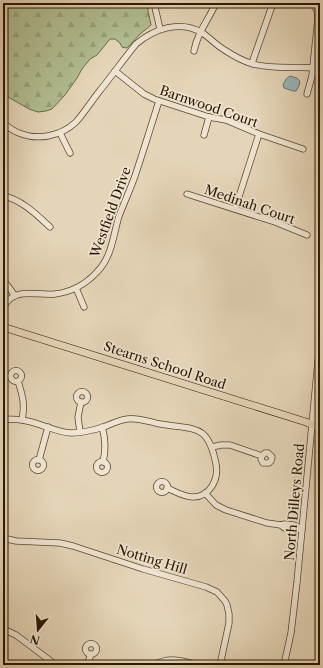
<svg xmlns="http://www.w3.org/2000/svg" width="323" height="668" font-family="'Libre Caslon Text',serif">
	<defs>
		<pattern id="forest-firs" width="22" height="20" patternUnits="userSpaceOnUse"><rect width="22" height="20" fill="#b1be92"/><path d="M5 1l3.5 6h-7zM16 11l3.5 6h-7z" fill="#98a37c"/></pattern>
	</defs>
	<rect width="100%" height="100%" fill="#e5d5b8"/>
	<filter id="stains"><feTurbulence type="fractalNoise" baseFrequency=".005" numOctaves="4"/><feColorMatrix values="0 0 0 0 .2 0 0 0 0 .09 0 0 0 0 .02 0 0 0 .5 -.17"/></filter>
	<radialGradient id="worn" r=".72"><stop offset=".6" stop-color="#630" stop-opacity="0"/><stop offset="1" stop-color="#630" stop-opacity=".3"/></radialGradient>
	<polygon fill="url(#forest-firs)" stroke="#6e6a49" points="3,3 148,3 148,11 151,25 139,35 128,47 126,48 122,47 120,43 115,39 110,39 97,55 90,59 82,69 77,78 65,95 52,109 46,111 38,112 29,109 3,94"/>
	<polygon fill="#99b6b8" stroke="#6d766e" points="290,76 297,78 300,81 299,86 296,91 293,91 284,88 283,85 286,79"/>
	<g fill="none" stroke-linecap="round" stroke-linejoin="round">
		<defs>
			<g id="minor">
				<polyline points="154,3 160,29"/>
				<path d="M194,51C197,33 209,19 216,3"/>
				<polyline points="252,63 273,3"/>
				<polyline points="115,71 144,94 154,99 209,117 226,120 259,134 303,149"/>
				<polyline points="307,94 312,76 318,18 317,10 312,3"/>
				<path d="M3,123C8,127 13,131 19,133C38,141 61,136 76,122C84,113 91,102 98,93C111,77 123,60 136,44C154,29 179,20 201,32C209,37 215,44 223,49C232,55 242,61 253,64C275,70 297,66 320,68"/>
				<polyline points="60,133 70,153"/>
				<polyline points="204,135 209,117"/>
				<polyline points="187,194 275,222 307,235"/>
				<path d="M3,196C21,199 37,215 50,227"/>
				<polyline points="235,209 259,134"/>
				<polyline points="3,281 8,286 15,296"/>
				<polyline points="76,288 84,307"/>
				<path d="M3,308C13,286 36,296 55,294C71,292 86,284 97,272C112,257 113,236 119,216C124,203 130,190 135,176C143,152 151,126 159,101"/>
				<circle cx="16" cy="376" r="5.5"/>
				<path d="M18,381C23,397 25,404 22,420"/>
				<circle cx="82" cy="397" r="5.5"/>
				<path d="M3,419C11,419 19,419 27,421C42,424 56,432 71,433C82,433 94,430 104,427C111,424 119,420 127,419C138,417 149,422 160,424C195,430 208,423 216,464C219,479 210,497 193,497C184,497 176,492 167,488"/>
				<path d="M102,427C106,440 106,450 103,462"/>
				<polyline points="80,432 78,417 81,402"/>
				<polyline points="212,447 221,445 230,445 262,456 265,453 268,453 272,457 271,461 269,463 263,463 261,459 262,456"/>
				<circle cx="38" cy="465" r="5.5"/>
				<polyline points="39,460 48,427"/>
				<circle cx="102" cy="467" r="5.5"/>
				<circle cx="162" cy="487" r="5.5"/>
				<polyline points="205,493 216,505 226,510 267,523 281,525 284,524 294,525 302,529"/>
				<path d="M281,525C286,531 294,530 301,529"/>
				<polyline points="3,538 16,541 60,543 73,546 143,569 206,587 217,592 225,601 227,605 229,614 229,623 220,665"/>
				<polyline points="3,629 16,635 56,665"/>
				<circle cx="91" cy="649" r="5.5"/>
				<polyline points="87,665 91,654"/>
				<path d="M154,665C168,656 183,661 198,665"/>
				<polyline points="284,665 291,633 297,582 320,340"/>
			</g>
			<polyline id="major" points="3,327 306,422 320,428"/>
		</defs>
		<use href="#minor" stroke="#5a462e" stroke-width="7"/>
		<use href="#major" stroke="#2c1600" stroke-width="8"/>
		<use href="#minor" stroke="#eee4d1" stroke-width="5.5"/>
		<use href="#major" stroke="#e5d5b8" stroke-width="7"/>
	</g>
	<g text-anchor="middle" stroke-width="3.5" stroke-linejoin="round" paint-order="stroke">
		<g font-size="13" fill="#2c1600" stroke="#eee4d1">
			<text transform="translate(209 106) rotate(19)" y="5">Barnwood Court</text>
			<text transform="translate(250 204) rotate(19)" y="5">Medinah Court</text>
			<text transform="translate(110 212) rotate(-70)" y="5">Westfield Drive</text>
			<text transform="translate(165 365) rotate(18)" y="5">Stearns School Road</text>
			<text transform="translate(294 502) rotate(-85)" y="5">North Dilleys Road</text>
			<text transform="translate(152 559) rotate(17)" y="5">Notting Hill</text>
		</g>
	</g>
	<rect width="323" height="668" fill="none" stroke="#e5d5b8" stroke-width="16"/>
	<rect x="4" y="4" width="315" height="660" fill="none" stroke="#2c1600" stroke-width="2"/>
	<rect x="8" y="8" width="307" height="652" fill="none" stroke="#2c1600"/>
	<g transform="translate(38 630) rotate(197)" stroke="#eee4d1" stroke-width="3" paint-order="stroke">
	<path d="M0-3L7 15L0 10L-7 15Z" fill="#2c1600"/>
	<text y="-6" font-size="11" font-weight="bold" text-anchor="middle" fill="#2c1600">N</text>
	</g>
	<rect width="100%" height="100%" filter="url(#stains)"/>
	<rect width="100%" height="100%" fill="url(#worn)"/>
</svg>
